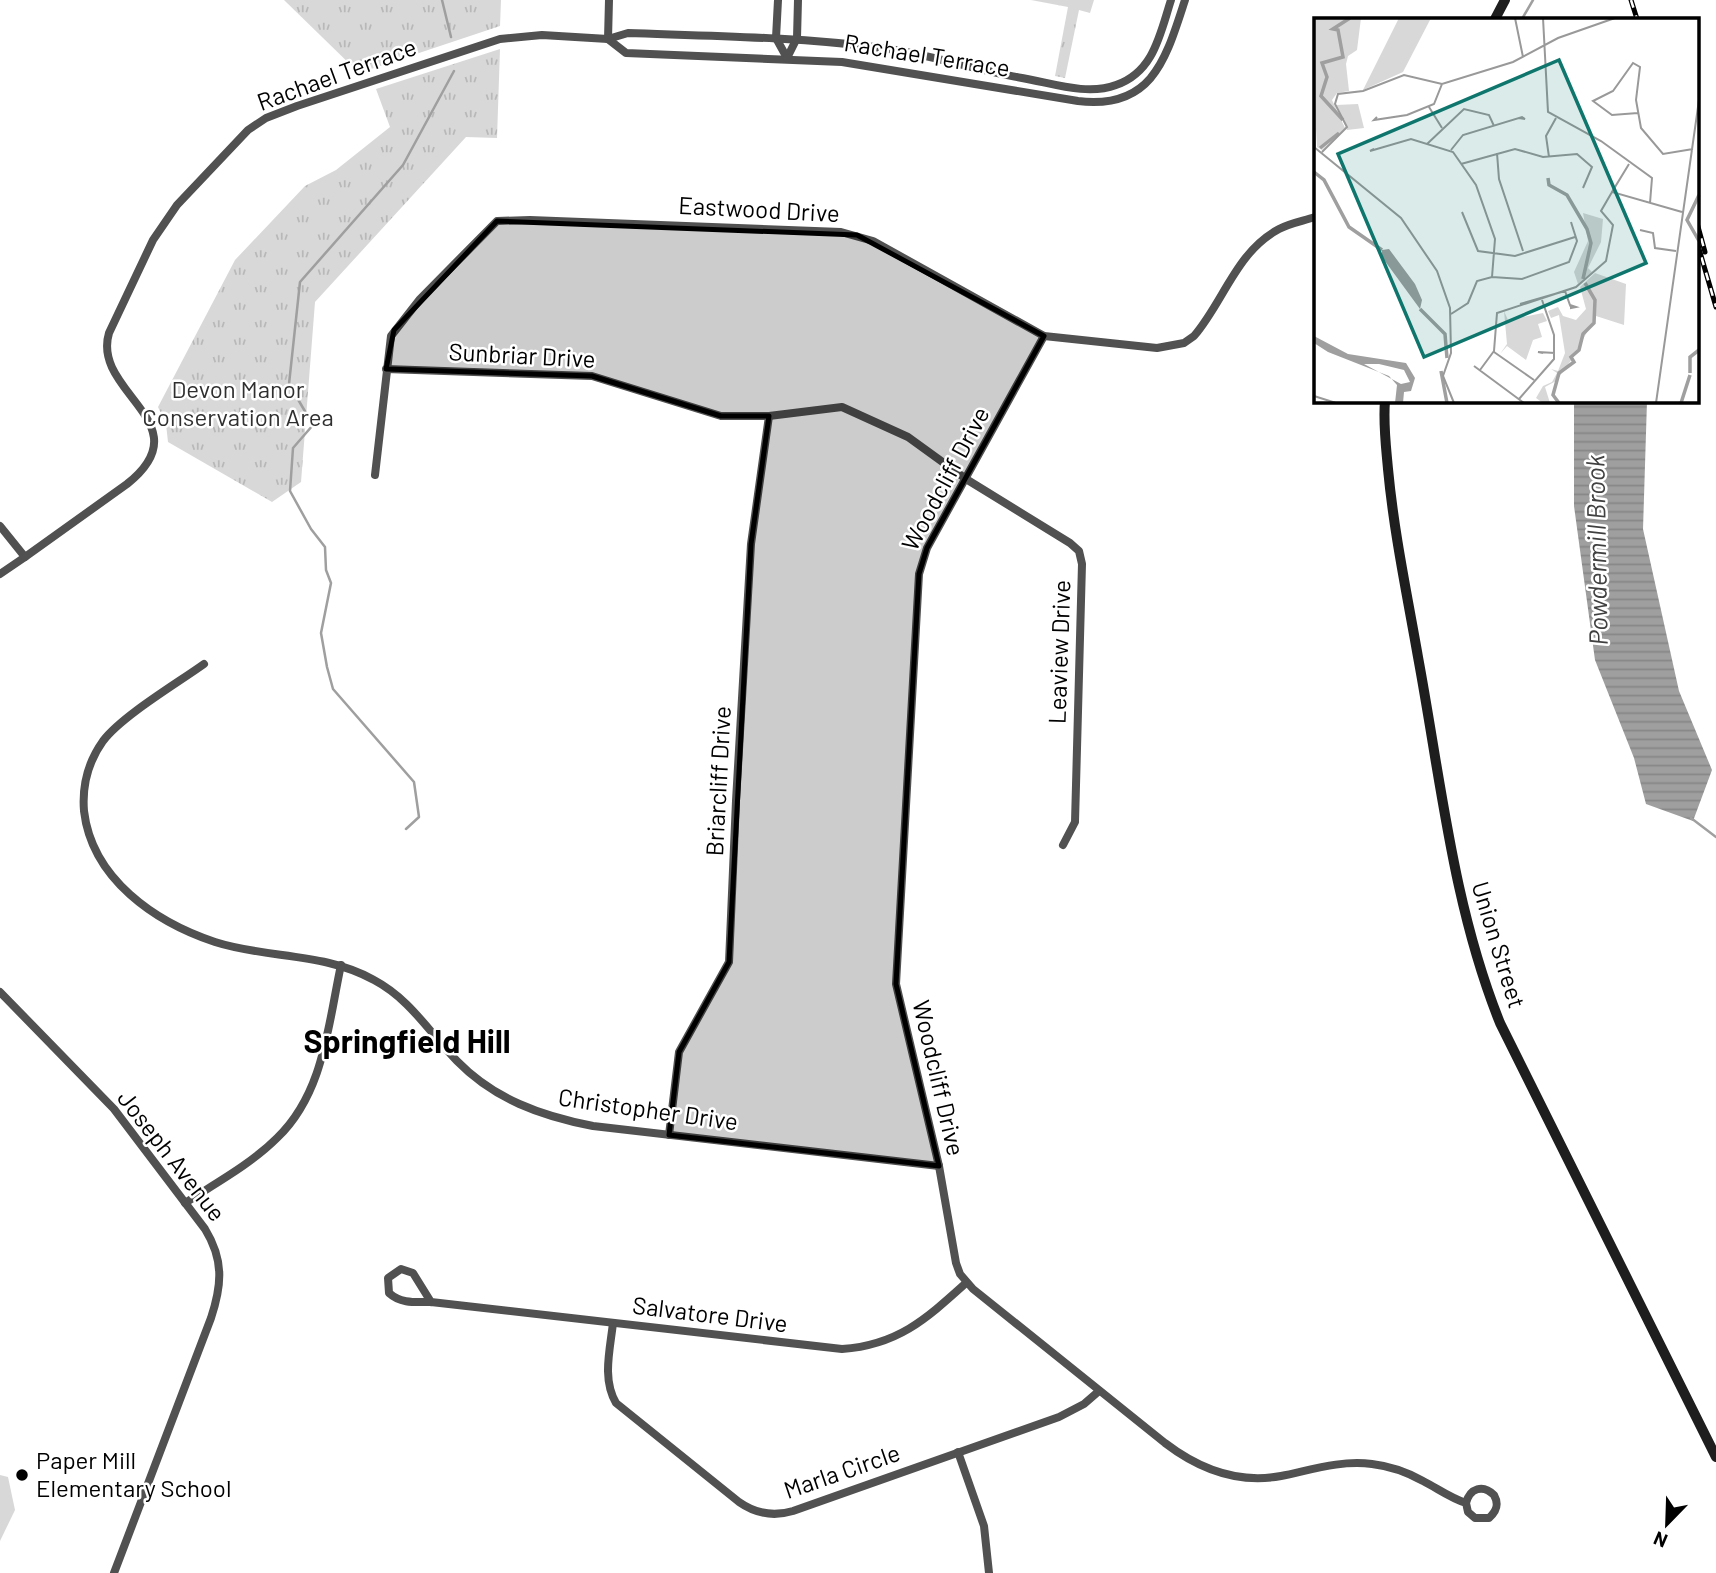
<svg xmlns="http://www.w3.org/2000/svg" width="1716" height="1573" font-family="Barlow,sans-serif">
	<defs>
		<pattern id="park-tufts" width="24" height="20" patternUnits="userSpaceOnUse" patternTransform="scale(1.75)"><rect width="24" height="20" fill="#d8d8d8"/><path d="M3 7l-1-3M5 7V3M7 7l1-3M15 17l-1-3M17 17v-4M19 17l1-3" fill="none" stroke="#b8b8b8"/></pattern>
		<pattern id="water-rules" width="6" height="5" patternUnits="userSpaceOnUse" patternTransform="scale(1.75)"><rect width="6" height="5" fill="#9f9f9f"/><path d="M0 2.5h6" fill="none" stroke="#878787"/></pattern>
	</defs>
	<rect width="100%" height="100%" fill="#fff"/>
	<polygon fill="#d8d8d8" points="0,1475 8,1477 15,1510 0,1541"/>
	<g fill="url(#park-tufts)">
		<polygon points="284,0 501,0 500,26 359,73"/>
		<polygon points="1031,0 1094,0 1090,13 1079,10 1065,78 1055,76 1068,7"/>
		<polygon points="500,49 497,138 466,137 315,302 301,482 272,502 168,442 166,424 158,407 235,260 305,186 336,170 390,127 376,89"/>
	</g>
	<polygon fill="url(#water-rules)" points="1574,401 1647,401 1643,529 1679,691 1712,770 1693,821 1646,804 1634,758 1595,660 1574,506"/>
	<g fill="none" stroke-linecap="round" stroke-linejoin="round">
		<g stroke="#9f9f9f" stroke-width="2.5">
			<polyline points="442,0 451,37"/>
			<polyline points="1522,19 1533,0"/>
			<polyline points="1691,818 1716,837"/>
			<polyline points="406,829 419,817 414,782 333,689 327,667 321,633 331,583 326,570 325,547 311,529 290,491 293,448 313,425 289,384 300,282 403,165 454,71"/>
		</g>
		<g stroke="#515151" stroke-width="8">
			<polyline points="778,0 776,38 787,58"/>
			<path d="M608,39L626,53L842,62L1078,101C1153,110 1166,58 1185,0"/>
			<polyline points="608,39 609,0"/>
			<polyline points="787,58 797,38 798,0"/>
			<path d="M1044,336L927,548L919,574L896,984L939,1166L956,1263L960,1274L973,1289L1165,1443C1199,1469 1238,1484 1281,1476C1311,1470 1340,1460 1372,1464C1389,1466 1407,1472 1423,1481C1437,1488 1450,1498 1466,1503L1468,1512L1475,1518H1489C1497,1511 1499,1504 1494,1495C1483,1484 1470,1488 1466,1503"/>
			<polyline points="386,369 592,376 721,416 769,416 842,407 908,437 966,479 1070,543 1079,551 1082,564 1075,822 1063,845"/>
			<path d="M375,475L391,336L420,299L497,221L530,220L841,232L873,241L1044,336L1157,348L1184,343L1194,336C1224,301 1236,252 1279,229C1290,223 1303,221 1315,217"/>
			<polyline points="0,526 25,557 0,574"/>
			<path d="M25,557L127,484C204,423 91,393 109,333L153,240L177,205L248,130L266,118L297,106L500,39L542,35L608,39L628,33C713,36 798,37 882,48C929,54 975,70 1022,78C1052,83 1087,96 1116,85C1154,72 1160,34 1171,0"/>
			<path d="M204,664C176,684 122,716 103,741C88,762 82,786 84,811C92,879 155,922 215,942C268,959 324,952 374,980C410,999 429,1032 457,1061C494,1099 541,1116 593,1126L939,1166"/>
			<path d="M0,992L114,1109L205,1229C224,1260 222,1285 211,1318L114,1573"/>
			<polyline points="669,1135 679,1052 729,962 736,801 751,544 769,416"/>
			<path d="M185,1203C216,1183 251,1164 277,1138C324,1093 328,1025 341,965"/>
			<path d="M431,1302L413,1273L401,1269L388,1278L389,1293C401,1304 416,1302 431,1302L842,1349C898,1345 926,1319 966,1283"/>
			<path d="M613,1323C610,1350 602,1379 616,1403L739,1502C756,1514 773,1517 793,1511L1059,1417L1084,1404L1099,1391"/>
			<polyline points="958,1452 984,1526 989,1573"/>
		</g>
		<g stroke="#1e1e1e" stroke-width="10">
			<polyline points="1495,19 1505,0"/>
			<path d="M1385,401C1383,424 1386,446 1388,469C1394,533 1407,594 1418,657C1441,781 1453,906 1500,1023L1716,1457"/>
		</g>
		<defs>
			<g id="rail">
				<polyline points="1631,0 1637,19"/>
				<polyline points="1697,223 1705,252"/>
				<polyline points="1697,242 1716,307"/>
			</g>
		</defs>
		<use href="#rail" stroke="#000" stroke-width="5"/>
		<use href="#rail" stroke="#fff" stroke-width="2.5" stroke-dasharray="8" stroke-linecap="butt"/>
	</g>
	<path fill="#000" fill-opacity="0.2" stroke="#000" stroke-width="5" stroke-linejoin="round" d="M497,221L857,235L1044,336L927,548L919,574L896,984L939,1166L669,1135L679,1052L729,962L751,544L769,416H721L592,376L386,369L394,330Z"/>
	<circle fill="#000" stroke="#fff" stroke-width="2.5" cx="22" cy="1475" r="7"/>
	<g text-anchor="middle" stroke-width="5" stroke-linejoin="round" paint-order="stroke">
		<g font-size="24" fill="#000" stroke="#fff">
			<text transform="translate(927 56) rotate(9)" y="8">Rachael Terrace</text>
			<text transform="translate(337 75) rotate(-20)" y="8">Rachael Terrace</text>
			<text transform="translate(759 210) rotate(3)" y="8">Eastwood Drive</text>
			<text transform="translate(522 356) rotate(3)" y="8">Sunbriar Drive</text>
			<text transform="translate(946 479) rotate(-62)" y="8">Woodcliff Drive</text>
			<text transform="translate(1060 652) rotate(-88)" y="8">Leaview Drive</text>
			<text transform="translate(719 781) rotate(-87)" y="8">Briarcliff Drive</text>
			<text transform="translate(1498 945) rotate(73)" y="8">Union Street</text>
			<text transform="translate(938 1078) rotate(77)" y="8">Woodcliff Drive</text>
			<text transform="translate(648 1110) rotate(8)" y="8">Christopher Drive</text>
			<text transform="translate(171 1156) rotate(52)" y="8">Joseph Avenue</text>
			<text transform="translate(710 1315) rotate(7)" y="8">Salvatore Drive</text>
			<text transform="translate(842 1472) rotate(-19)" y="8">Marla Circle</text>
		</g>
		<g font-size="24" fill="#2f2f2f" stroke="#fff">
			<text x="238" y="398">Devon Manor<tspan x="238" dy="28">Conservation Area</tspan></text>
		</g>
		<g font-size="24" fill="#000" stroke="#fff" text-anchor="start">
			<text x="36" y="1469">Paper Mill<tspan x="36" dy="28">Elementary School</tspan></text>
		</g>
		<g font-size="26" font-style="italic" fill="#404040" stroke="#fff">
			<text transform="translate(1597 550) rotate(-91)" y="9">Powdermill Brook</text>
		</g>
		<g font-size="32" font-weight="bold" fill="#000" stroke="#fff">
			<text x="407" y="1053">Springfield Hill</text>
		</g>
	</g>
	<g transform="translate(1314 18)">
		<rect width="385" height="385" fill="#fff"/>
		<path d="M0,0H47L43,32L34,38L32,46L35,73L23,75L18,82L31,110L8,132L3,129L0,76ZM85,0H117L89,54L49,72ZM44,86L50,110L33,112L22,87Z" fill="#d8d8d8"/>
		<path d="M269,195L289,201L287,224L274,250L278,254L264,266L260,254L274,223ZM281,255L312,266L310,307L282,298L258,341L242,363L231,369L236,385H229L222,380L229,368L238,364L243,355L237,351L244,353L251,335L245,297L237,300L234,293L244,289L249,298L262,302L272,291L266,269ZM190,293L194,302L229,295L233,303L224,306L228,319L219,322L212,342L193,328L186,336L193,326Z" fill="#d8d8d8"/>
		<path d="M75,231L101,266L108,282L106,291L68,239V232ZM0,318L34,336L92,345L101,360L97,373L90,374L89,385H81L83,367L75,358L14,334L0,325ZM65,346L90,352L96,364L87,366L50,346Z" fill="#9f9f9f" fill-rule="evenodd"/>
		<path fill="none" stroke="#9f9f9f" stroke-width="3.5" d="M29,102L7,78L13,59L8,45L29,39L24,12L19,11L36,0M6,130L25,115M0,154L10,162L35,209L68,232M234,160L235,167L253,177L273,211L277,225L269,261M385,177L373,202L385,223M106,291L131,316L133,340M127,353L133,385M376,355V339L385,332M245,385L239,377L245,355L260,344L257,339L265,332L269,316L280,305L281,282L271,265M367,385L376,357"/>
		<path fill="none" stroke="#999" stroke-width="2" d="M201,0L209,39M229,0L234,94L287,123L338,160L336,185M0,80L1,130M115,89L128,110M324,95L298,97L279,83L299,73L319,45L326,49L322,82L327,110L349,136L379,131M63,99L60,102L93,97L120,86L128,66M113,126L150,91L175,97L180,108M0,129L87,200L123,253L136,290L137,335L129,358L140,385M60,131L56,133L97,121L139,134L162,167L181,221L178,259M137,132L149,117L208,99L211,101L205,100M8,134L33,109L21,86L24,76L49,73L90,57L128,66L199,44L244,20L301,0M183,135L185,161L209,233M235,139L232,118L242,100M147,146L201,131L229,139L263,136L278,149L269,170M315,146L298,174L368,194M148,194L164,233L201,238L261,219M326,212L339,215L341,230L362,233M251,273L256,287L257,289V290L262,289L256,287M206,286L251,273M137,296L154,285L163,263L178,259L208,261L255,244L263,223L257,204M180,334L220,362M229,335L224,334L241,335M160,348L210,385M166,352L180,333L183,295L262,269L292,243L299,207L287,193L298,174M0,378L22,385M205,381L240,341V317L228,282M342,385L385,82"/>
		<path fill="#0f766e" fill-opacity="0.15" stroke="#0f766e" stroke-width="3.5" d="M245,42L332,245L110,339L24,136Z"/>
		<rect width="385" height="385" fill="none" stroke="#000" stroke-width="3.5"/>
	</g>
	<g transform="translate(1667 1524) rotate(203)" stroke="#ffffff" stroke-width="5" paint-order="stroke">
	<path d="M0-5L12 26L0 18L-12 26Z" fill="#000000"/>
	<text y="-10" font-size="19" font-weight="bold" text-anchor="middle" fill="#000000">N</text>
	</g>
</svg>
